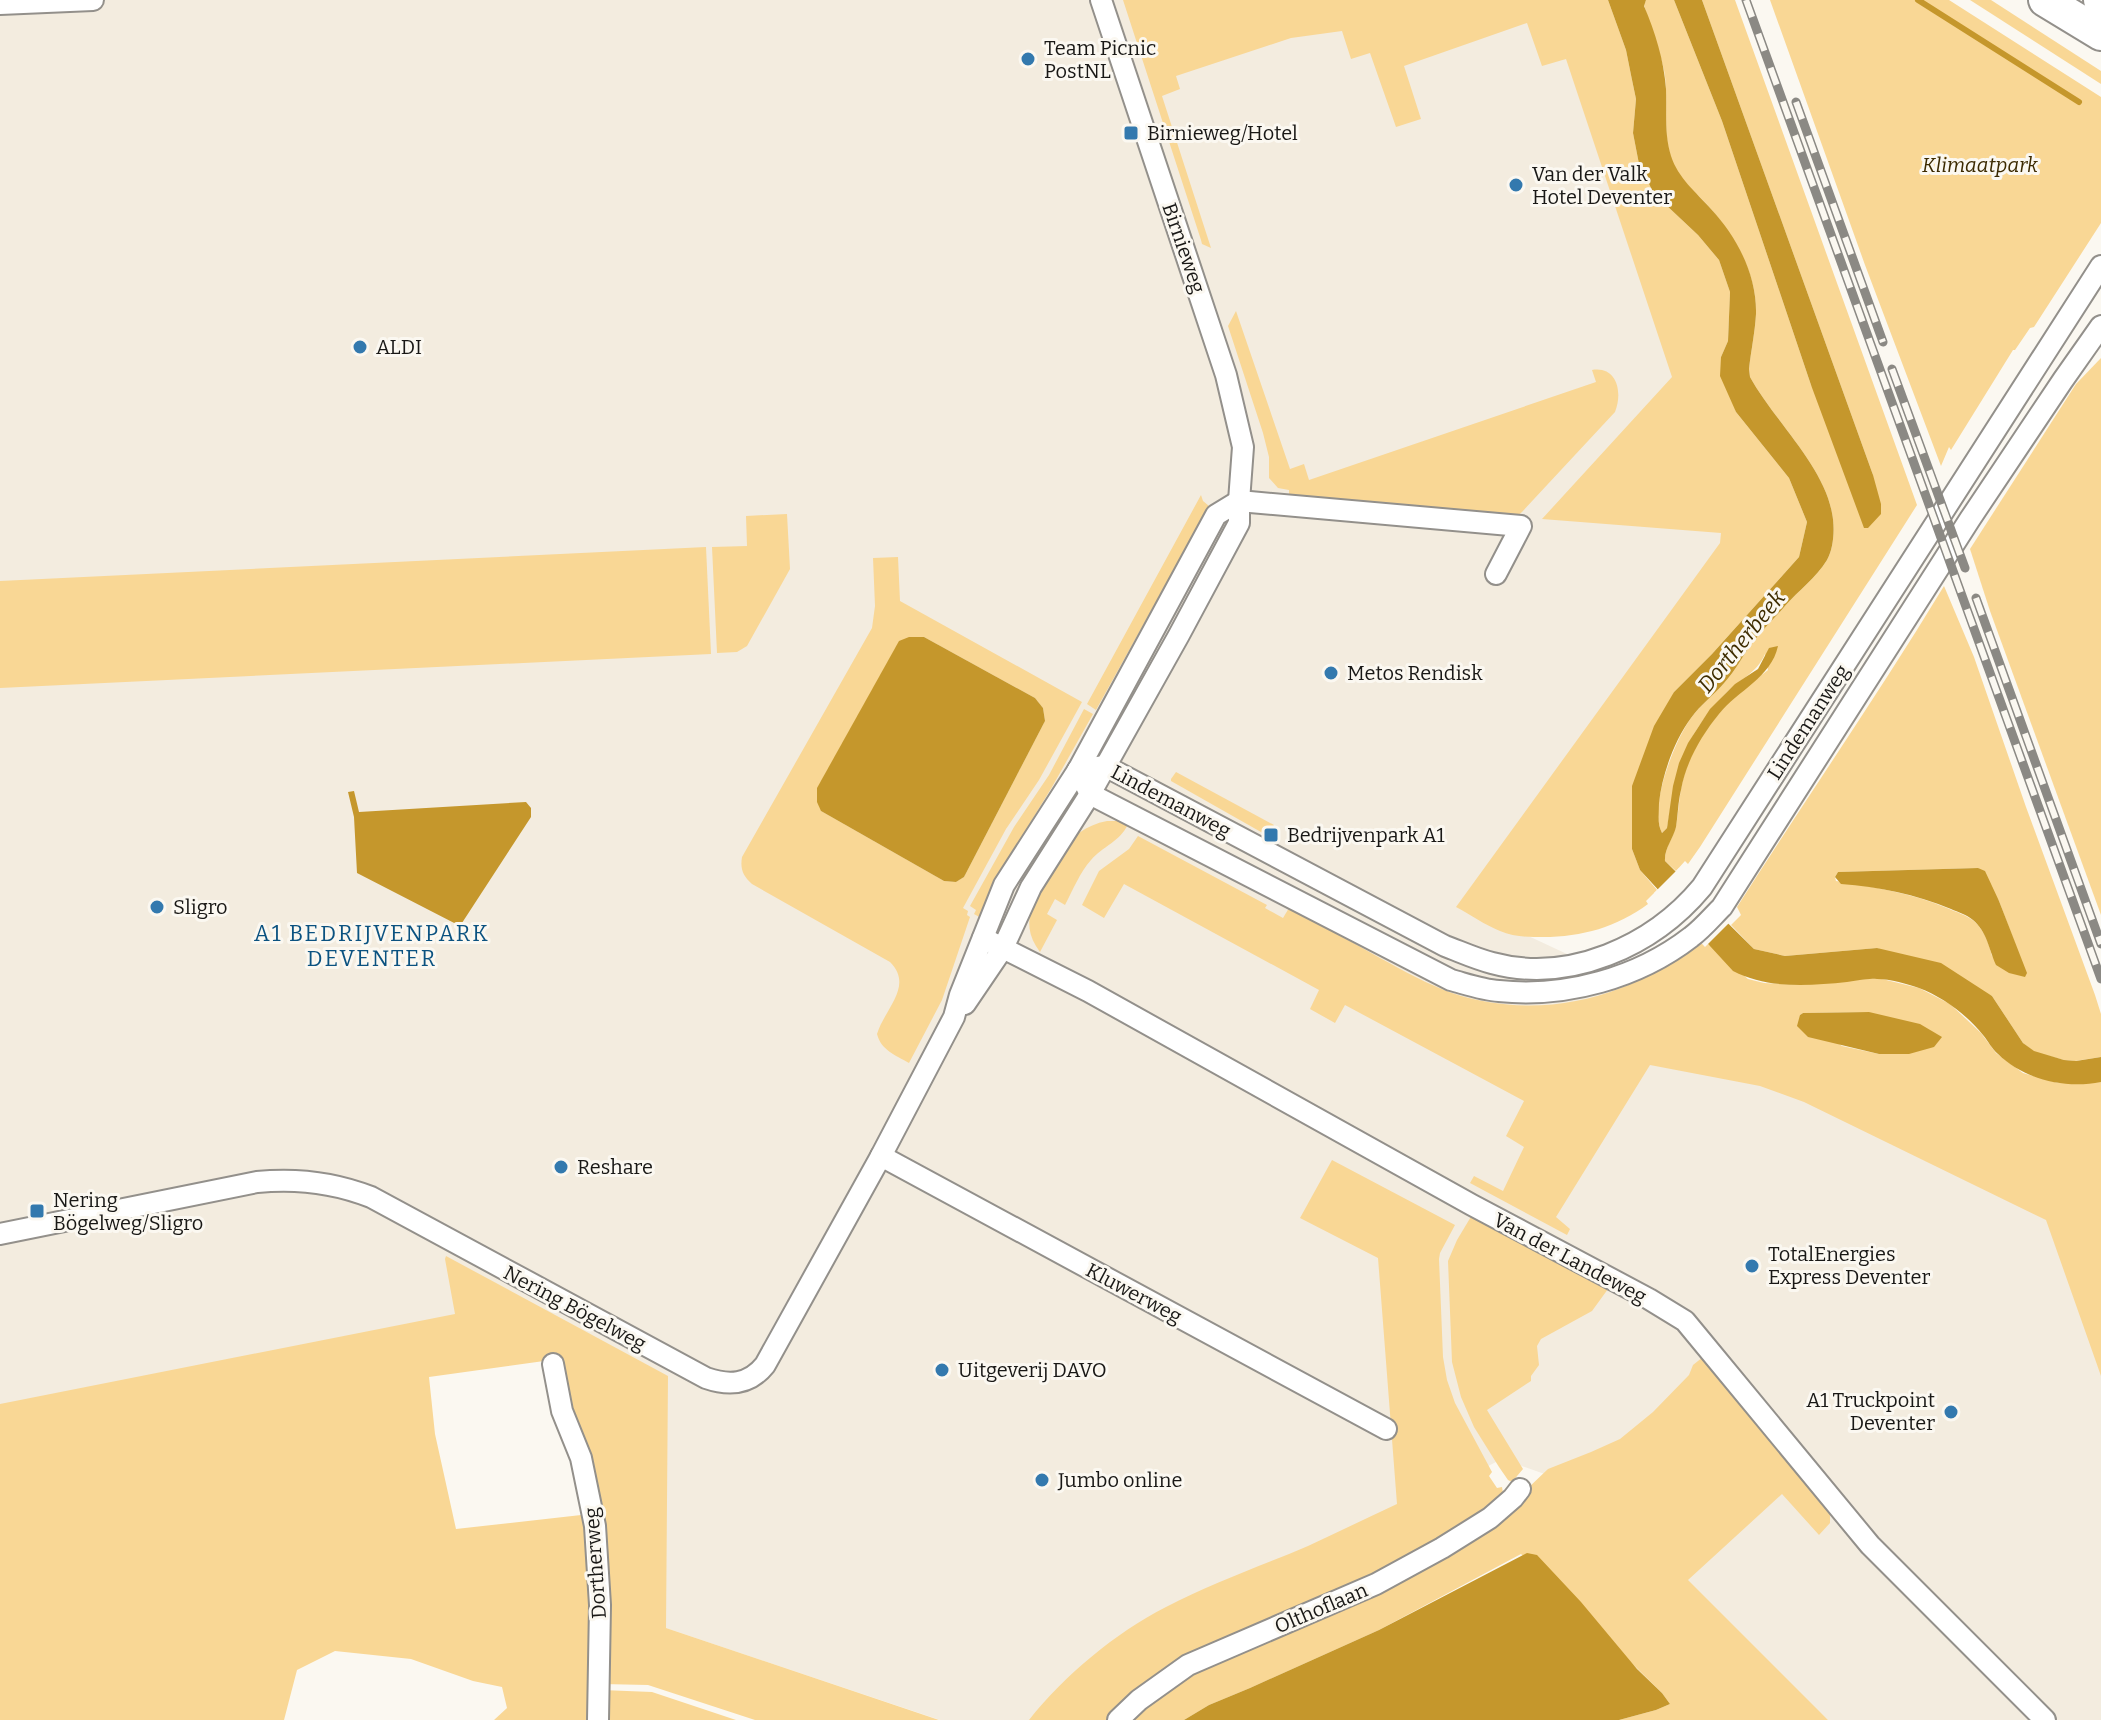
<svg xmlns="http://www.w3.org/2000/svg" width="2101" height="1720" font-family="Bitter,serif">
	<rect width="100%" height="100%" fill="#fbf8f1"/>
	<polygon fill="#f3ecdf" points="0,0 1133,0 1282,30 1564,0 1740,526 1466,907 1668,1001 1781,1084 2083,1225 2101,1260 2101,1720 1828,1720 1573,1484 1502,1459 1399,1511 1036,1720 940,1720 663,1627 667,1382 464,1318 0,1409"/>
	<g fill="#f9d795" fill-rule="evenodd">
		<path d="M1123,0H1608L1626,50L1631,75L1636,99L1633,133L1639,164L1652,190L1665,204L1698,235L1719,260L1730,292L1728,341L1721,357L1736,412L1789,478L1807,522L1799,557L1712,654L1674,692L1632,849L1640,870L1657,890L1646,901L1648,904C1617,927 1582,937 1543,937C1529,937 1513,937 1500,931C1485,925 1471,915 1456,907L1720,543L1721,533L1542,519L1672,377L1566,59L1542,66L1527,23L1404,66L1421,119L1396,127L1370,53L1351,59L1342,31L1291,38L1176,76L1180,89L1162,96L1211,248L1202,244L1201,240Z"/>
		<path d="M1646,0H1674L1722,121L1811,385L1873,475L1702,0H1735L1917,505L1700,847L1688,864L1685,861L1676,871L1665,861C1664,849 1673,838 1676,826C1679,809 1679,793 1684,776C1691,748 1713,718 1734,697C1744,687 1757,679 1768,670L1765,654C1757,673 1740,679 1726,693C1681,741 1678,766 1667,828L1662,833C1648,807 1675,740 1691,718C1701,704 1714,695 1725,682C1736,670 1743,655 1753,642C1763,629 1775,618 1785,606C1799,590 1816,578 1827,560C1834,548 1835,527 1832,513C1824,466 1773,419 1750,377L1749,369C1751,351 1755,332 1756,314C1757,274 1736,239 1711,209C1700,196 1683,183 1675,168C1660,138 1670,102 1664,70C1659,48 1650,27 1644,5Z"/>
		<polygon points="1770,0 1949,0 2101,97 2101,223 2034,327 2030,328 2015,350 2013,350 1951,450 1949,447 1941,466 1865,265"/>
		<polygon points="1970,0 1991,0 2101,71 2101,84"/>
		<path d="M1236,311L1290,469L1304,464L1309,480L1596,382L1592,370C1617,366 1623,392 1615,412L1522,512L1516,517L1289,496V490L1278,488L1269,478V457L1263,433L1228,326Z"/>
		<polygon points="2101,358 2101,915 1990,611 1970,549 2076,384"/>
		<polygon points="1201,495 1203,501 1209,506 1096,710 1087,704"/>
		<polygon points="787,514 790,569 747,646 737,652 717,653 712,547 747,546 746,516"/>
		<polygon points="706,547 711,654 0,688 0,581"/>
		<path d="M898,557L900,601L1082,702L1039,780L1006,829L963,908L968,911L967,915L970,917L942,1000L909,1063C895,1055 881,1050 877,1034C885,1008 914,986 890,962L752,884C743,876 740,869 742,857L872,628L875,606L873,558ZM924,637L1035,698L1043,708L1045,721L964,877L956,882L944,881L821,811Z"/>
		<path d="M1944,586L1974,657L2026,807L2095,995L2101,1014V1057L2075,1061L2064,1060L2034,1052L2023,1043L1992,996L1877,948L1785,956L1754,949L1731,925L1741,915L1737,907C1805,800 1878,695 1944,586ZM1978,868L1999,901L2026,973L1992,956C1989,943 1985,932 1975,922C1967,915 1956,912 1947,908C1911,893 1875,887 1836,881L1835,877L1838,872Z"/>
		<polygon points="1084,709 1093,714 1052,787 1027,828 1029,830 981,918 974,914 976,910 970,906 1014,827 1049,775"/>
		<polygon points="1176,772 1274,825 1268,836 1171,781 1171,779"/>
		<path d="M1107,821H1117L1128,824C1120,842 1103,846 1091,860C1080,872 1073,890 1065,905L1055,899L1047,914L1057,920L1040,952C1028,936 1026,921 1034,903C1053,868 1064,829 1107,821Z"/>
		<path d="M1138,836L1267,905L1265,908L1283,918L1289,908C1320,924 1350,941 1380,958C1404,971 1427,984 1452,993C1544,1023 1629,997 1705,941L1748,979L1764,983L1798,985L1878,978L1919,988L1950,1004L1981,1033L1996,1053L2023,1073L2058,1083L2101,1082V1376L2046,1220L1804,1102L1760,1086L1650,1065L1556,1217L1570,1229L1567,1235L1470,1183L1474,1176L1503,1191L1524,1147L1506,1136L1524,1101L1345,1005L1335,1023L1310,1009L1319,990L1124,884L1104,918L1082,905L1099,871L1129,849ZM1869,1012L1909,1054H1879L1842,1046L1800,1015L1803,1013Z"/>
		<path d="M1332,1160L1455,1225L1440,1253L1439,1259L1443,1357L1447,1380L1455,1403L1492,1472L1489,1476L1497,1488L1502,1487L1504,1499L1457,1535L1290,1617L1112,1720H1029C1065,1675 1115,1633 1166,1607C1212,1583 1261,1566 1308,1546C1338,1532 1367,1518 1397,1504L1378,1258L1300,1218Z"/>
		<polygon points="1472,1215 1608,1289 1592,1311 1541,1339 1537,1346 1539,1365 1531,1376 1531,1381 1487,1410 1523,1469 1512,1482 1508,1480 1499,1467 1474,1427 1461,1397 1452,1362 1448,1261 1457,1240"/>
		<path d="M446,1256L668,1376L666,1628L939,1720H755L648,1685L602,1684C602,1618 608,1551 593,1487C587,1460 574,1437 567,1411C564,1401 563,1369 556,1364C552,1361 549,1361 544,1361L429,1377L435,1434L456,1529L590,1514C597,1583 592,1651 588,1720H494L507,1708L502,1687L473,1681L411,1659L335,1651L297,1670L284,1720H0V1404L455,1314L445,1259Z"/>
		<polygon points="1703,1357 1830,1512 1830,1523 1819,1535 1782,1494 1688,1580 1828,1720 1619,1720 1656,1710 1670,1704 1662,1693 1521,1554 1379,1630 1250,1688 1209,1705 1184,1720 1125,1720 1175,1679 1299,1621 1527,1489 1548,1469 1591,1452 1620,1439 1653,1412 1689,1375 1693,1365"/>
		<polygon points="602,1690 652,1692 736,1720 602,1720"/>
	</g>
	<g fill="#c5972c">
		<path d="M1608,0H1646L1644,6C1655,32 1664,60 1666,89C1667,111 1664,134 1671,156C1678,178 1696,192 1711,209C1737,237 1757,275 1756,314C1755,332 1751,351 1749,369L1750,377C1773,419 1824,466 1832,513C1835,527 1834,548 1827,560C1816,578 1799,590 1785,606C1775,618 1763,629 1753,642C1743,655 1736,670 1725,682C1714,695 1701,704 1691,718C1674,741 1662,775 1659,803C1659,814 1657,824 1662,833L1667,828L1673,786L1679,763L1688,743L1710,709L1735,684L1758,669L1769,648L1778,646C1771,678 1738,690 1719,714C1701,736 1686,762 1681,790C1678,802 1678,815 1676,827C1673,839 1664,849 1665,861L1754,949L1785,956L1877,948L1941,963L1992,996L2023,1043L2034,1051L2064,1060L2076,1061L2101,1057V1082C2065,1089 2025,1080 1998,1054C1992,1049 1988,1041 1983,1035C1967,1015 1943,997 1919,988C1908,984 1890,979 1877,979C1867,978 1857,981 1847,982C1808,986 1768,989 1733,971L1640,870L1632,849V786L1654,726L1674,692L1712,654L1799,557L1807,522L1789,478L1736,412L1720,376L1721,357L1728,341L1730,292L1719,260L1698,235L1665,204L1652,190L1639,164L1633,133L1636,99L1631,75L1626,50Z"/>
		<polygon points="1674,0 1702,0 1873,475 1881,504 1881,514 1868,528 1864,528 1811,385 1722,121"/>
		<polygon points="909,637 924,637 1035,698 1043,708 1045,721 964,877 956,882 944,881 821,811 817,802 817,788 899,641"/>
		<polygon points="354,791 359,812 526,802 531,808 531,817 460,926 357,873 354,817 348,792"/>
		<path d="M1978,868L1985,871L1999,901L2027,973L2025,977L2009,973L1996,965C1989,949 1987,932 1973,920C1967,915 1958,912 1951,909C1915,894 1879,887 1841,884L1835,877L1838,872Z"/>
		<polygon points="1869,1012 1920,1024 1942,1037 1934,1047 1909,1054 1879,1054 1808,1037 1797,1026 1800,1015 1803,1013"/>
		<polygon points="1527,1553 1537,1555 1581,1602 1637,1669 1662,1693 1670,1704 1656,1710 1619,1720 1184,1720 1209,1705 1250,1688 1379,1630"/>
	</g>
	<polygon fill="#fbf8f1" points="1679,868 1732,920 1705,947 1654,893"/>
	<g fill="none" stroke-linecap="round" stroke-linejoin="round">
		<polyline stroke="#c5972c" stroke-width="6" points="1918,0 2079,102"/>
		<defs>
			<g id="street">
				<polyline points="0,4 93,0"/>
				<path d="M1078,770L1105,766L1445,946C1461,952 1476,959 1492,963C1569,984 1653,946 1702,887L2101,266"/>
				<path d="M1078,770L1090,794L1451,980C1466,984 1483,990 1499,991C1566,998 1638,978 1691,937C1702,929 1712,917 1722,907L1970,519L2063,380L2101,326"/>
				<polyline points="983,938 1088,991 1472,1205 1649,1299 1685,1321 1870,1545 2045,1720"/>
				<polyline points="965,1004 1003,948 1031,887 1090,794 1179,635 1239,523 1239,501 1243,447 1226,375 1101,0"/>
				<polyline points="881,1156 1386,1429"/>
				<path d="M0,1234L257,1182C297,1178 333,1182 371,1197L706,1378C729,1386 749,1385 765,1365L881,1156L954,1017L960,995L1004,885L1078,770L1216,515L1239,501L1521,526L1496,574"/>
				<polyline points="553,1364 562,1411 581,1458 595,1526 600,1605 598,1720"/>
				<polyline points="1118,1720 1139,1700 1188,1665 1376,1584 1442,1548 1490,1518 1513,1498 1520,1489"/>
			</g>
			<g id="primary">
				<polyline points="2045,0 2101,34"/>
				<polyline points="2100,0 2101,0"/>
			</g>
		</defs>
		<use href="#street" stroke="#93908b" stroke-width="24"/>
		<use href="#primary" stroke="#93908b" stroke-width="36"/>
		<use href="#street" stroke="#fff" stroke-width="20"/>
		<use href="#primary" stroke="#fff" stroke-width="32"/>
		<defs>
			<g id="rail">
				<polyline points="1746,0 2101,979"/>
				<polyline points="1796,102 1883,342"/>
				<polyline points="1892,369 1965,568"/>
				<polyline points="1976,598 2101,944"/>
			</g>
		</defs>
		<use href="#rail" stroke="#8b8984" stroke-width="9"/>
		<use href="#rail" stroke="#fbf8f1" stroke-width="6" stroke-dasharray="18" stroke-linecap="butt"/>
	</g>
	<g fill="#3379ae" stroke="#fbf8f1" stroke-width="3">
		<circle cx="1028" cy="59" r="8"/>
		<rect x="1123" y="125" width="16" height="16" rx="4"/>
		<circle cx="1516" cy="185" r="8"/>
		<circle cx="360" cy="347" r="8"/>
		<circle cx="1331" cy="673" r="8"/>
		<rect x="1263" y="827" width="16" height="16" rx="4"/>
		<circle cx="157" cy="907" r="8"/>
		<circle cx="561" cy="1167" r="8"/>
		<rect x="29" y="1203" width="16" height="16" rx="4"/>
		<circle cx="1752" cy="1266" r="8"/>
		<circle cx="942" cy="1370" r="8"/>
		<circle cx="1951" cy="1412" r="8"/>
		<circle cx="1042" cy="1480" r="8"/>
	</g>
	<g text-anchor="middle" stroke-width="6" stroke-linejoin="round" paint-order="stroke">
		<g font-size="20" fill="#191816" stroke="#fbf8f1" text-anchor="start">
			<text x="1044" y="55">Team Picnic<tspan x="1044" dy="23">PostNL</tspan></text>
			<text x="1147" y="140">Birnieweg/Hotel</text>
			<text x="1532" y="181">Van der Valk<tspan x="1532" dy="23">Hotel Deventer</tspan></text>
			<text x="376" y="354">ALDI</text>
			<text x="1347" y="680">Metos Rendisk</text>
			<text x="1287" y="842">Bedrijvenpark A1</text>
			<text x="173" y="914">Sligro</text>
			<text x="577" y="1174">Reshare</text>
			<text x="53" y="1207">Nering<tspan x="53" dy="23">Bögelweg/Sligro</tspan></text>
			<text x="1768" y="1261">TotalEnergies<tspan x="1768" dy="23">Express Deventer</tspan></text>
			<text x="958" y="1377">Uitgeverij DAVO</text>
			<text x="1935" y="1407" text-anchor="end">A1 Truckpoint<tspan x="1935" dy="23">Deventer</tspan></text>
			<text x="1058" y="1487">Jumbo online</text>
		</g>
		<g font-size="20" font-style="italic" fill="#3c2a00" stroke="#fbf8f1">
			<text x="1980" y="172">Klimaatpark</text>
		</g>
		<g font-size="20" fill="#191816" stroke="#fbf8f1">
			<text transform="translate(1184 248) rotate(71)" y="7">Birnieweg</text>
			<text transform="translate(1808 722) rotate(-57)" y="7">Lindemanweg</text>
			<text transform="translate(1171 801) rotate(28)" y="7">Lindemanweg</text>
			<text transform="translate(1570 1258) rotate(28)" y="7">Van der Landeweg</text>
			<text transform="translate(1134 1293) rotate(28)" y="7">Kluwerweg</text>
			<text transform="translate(575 1308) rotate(28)" y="7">Nering Bögelweg</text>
			<text transform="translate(595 1563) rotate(-94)" y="7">Dortherweg</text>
			<text transform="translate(1321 1608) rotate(-23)" y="7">Olthoflaan</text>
		</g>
		<g font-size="22" font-style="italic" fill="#3f2d00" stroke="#fbf8f1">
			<text transform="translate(1741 641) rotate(-51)" y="8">Dortherbeek</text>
		</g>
		<g font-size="22" letter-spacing="2" fill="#0b5280" stroke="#fbf8f1">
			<text x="372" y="941">A1 BEDRIJVENPARK<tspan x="372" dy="25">DEVENTER</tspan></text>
		</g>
	</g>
</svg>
